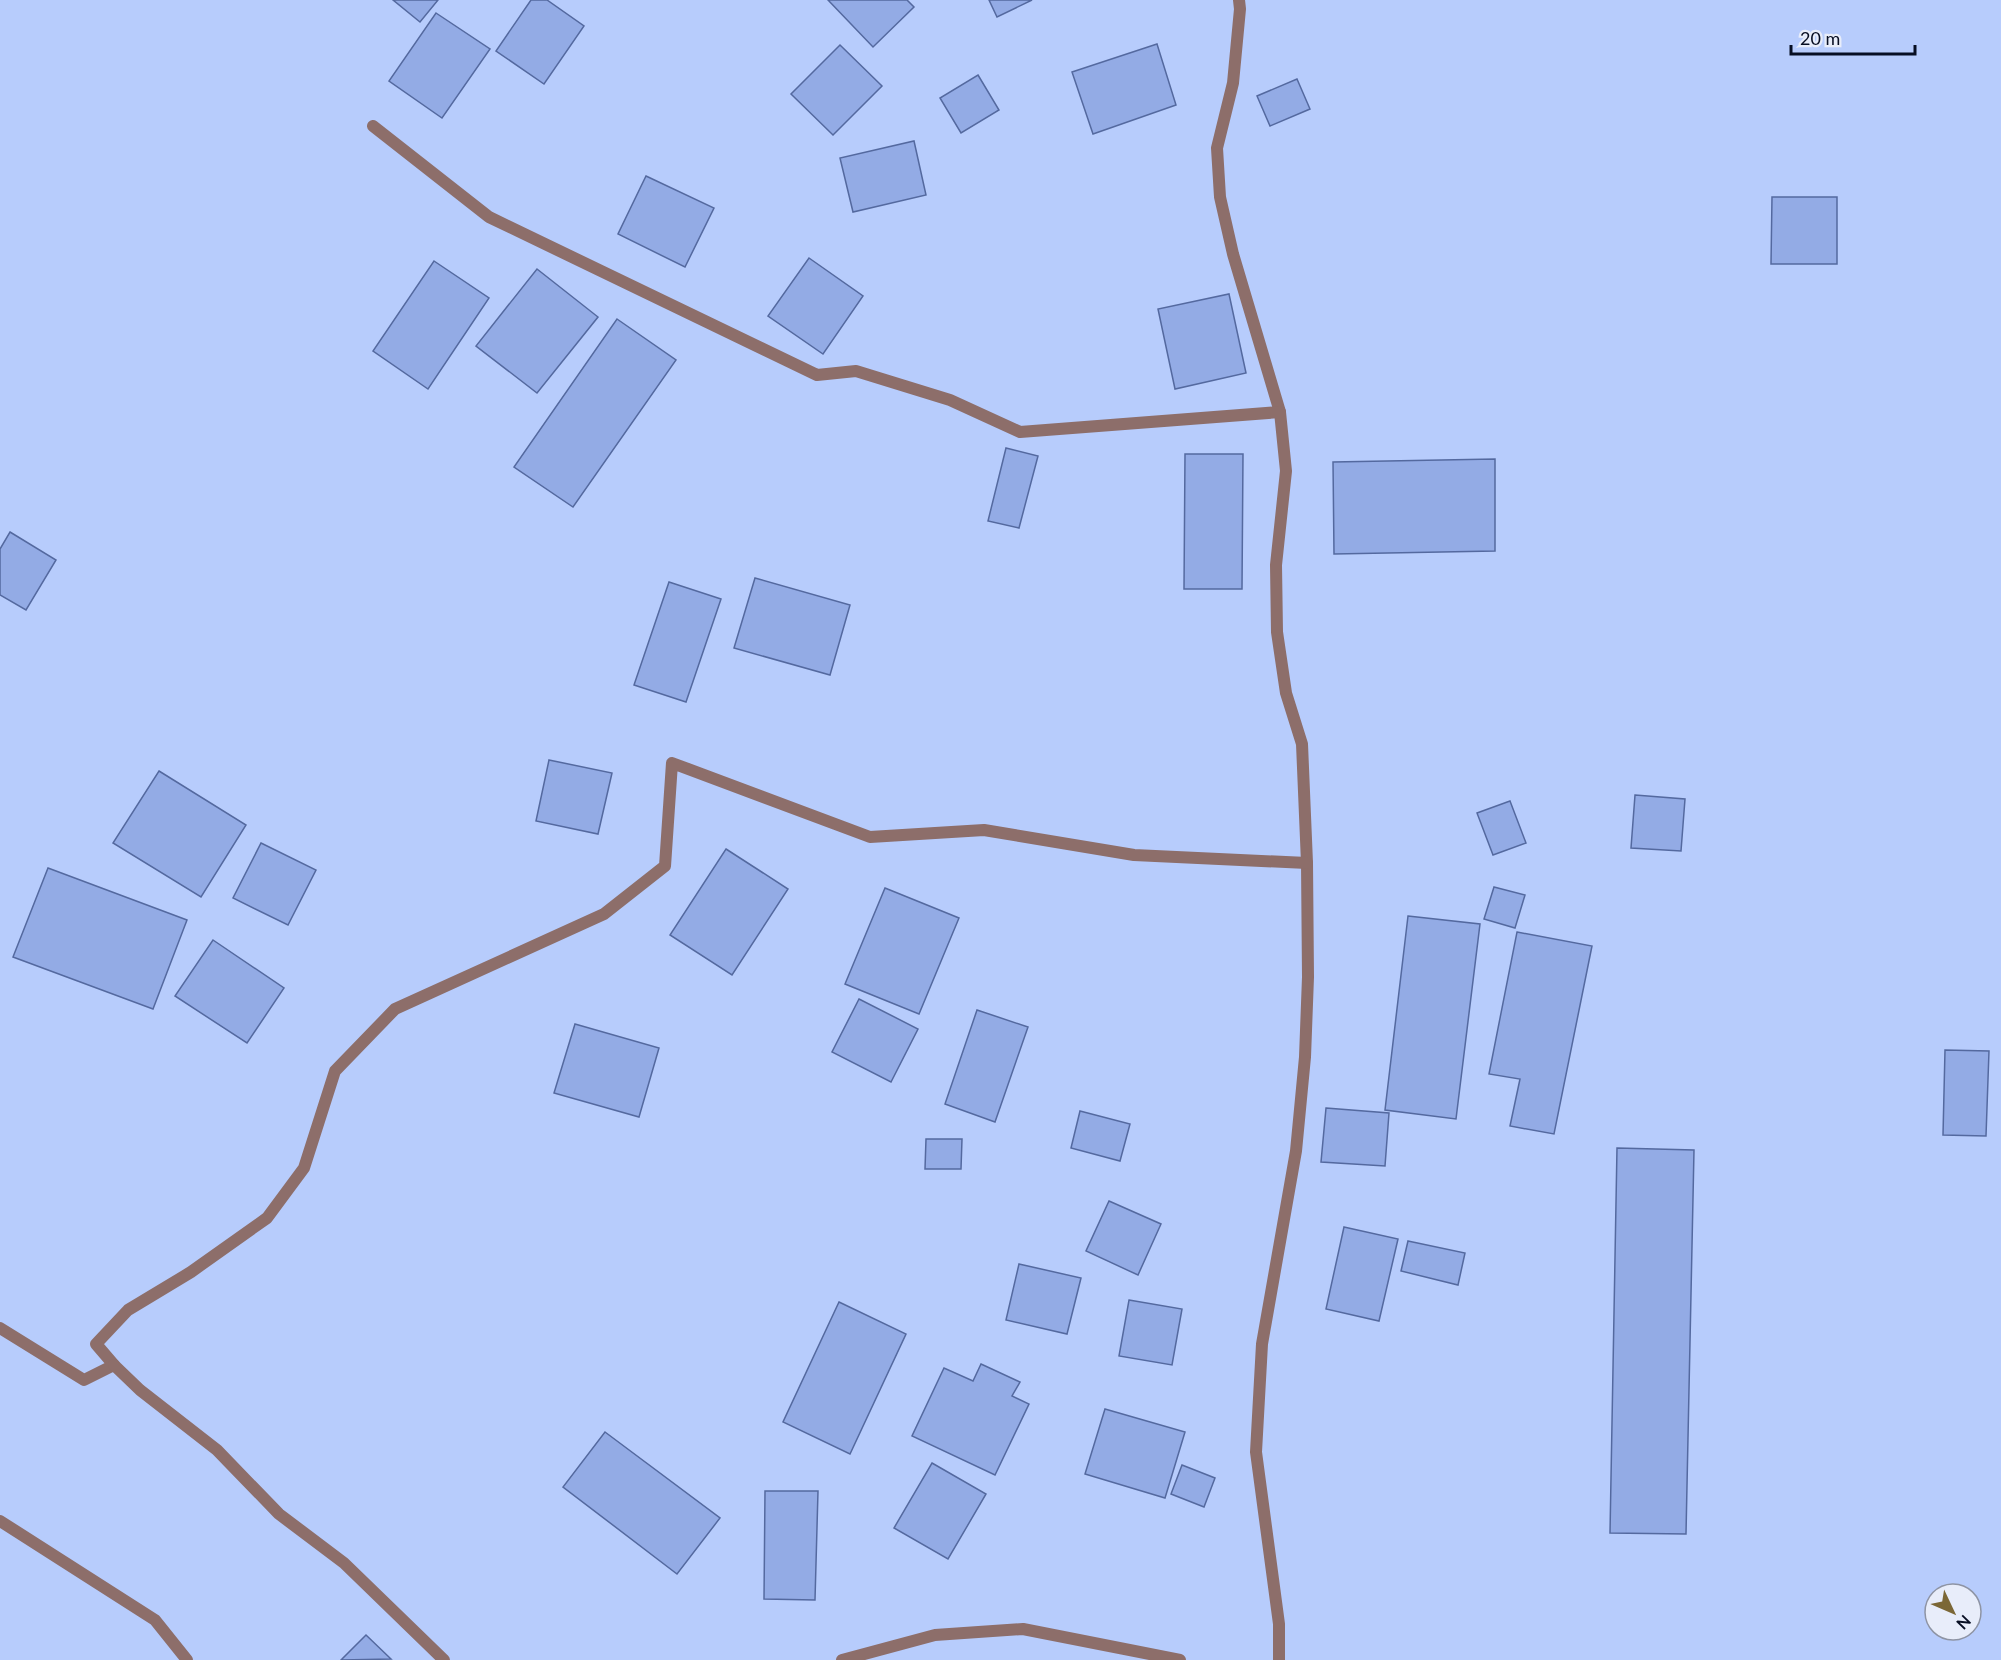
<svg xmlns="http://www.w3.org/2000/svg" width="2001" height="1660" font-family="Lato,sans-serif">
	<rect width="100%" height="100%" fill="#b7ccfc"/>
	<g fill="#93abe5" stroke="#54699f" stroke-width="1.5">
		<polygon points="393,0 438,0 420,22"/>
		<polygon points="531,0 547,0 584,26 544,84 496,51"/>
		<polygon points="828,0 907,0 914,7 873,47"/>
		<polygon points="989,0 1032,0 997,17"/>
		<polygon points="436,13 490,49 442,118 389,81"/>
		<polygon points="1157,44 1176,105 1093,134 1072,72"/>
		<polygon points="840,45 882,86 833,135 791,94"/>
		<polygon points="978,75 999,110 961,133 940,98"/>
		<polygon points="1297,79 1310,109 1270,126 1257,96"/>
		<polygon points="914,141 926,195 853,212 840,158"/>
		<polygon points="646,176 714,208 685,267 618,234"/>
		<polygon points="1772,197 1837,197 1837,264 1771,264"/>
		<polygon points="809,258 863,296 823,354 768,316"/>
		<polygon points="434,261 489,298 428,389 373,351"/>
		<polygon points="537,269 598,317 537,393 476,346"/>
		<polygon points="1229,294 1246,373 1175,389 1158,309"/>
		<polygon points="617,319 676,360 573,507 514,467"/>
		<polygon points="1006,448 1038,456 1019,528 988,521"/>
		<polygon points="1185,454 1243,454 1242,589 1184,589"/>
		<polygon points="1495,459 1495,551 1334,554 1333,462"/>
		<polygon points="10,532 56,560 26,610 0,595 0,549"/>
		<polygon points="755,578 850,605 830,675 734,648"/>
		<polygon points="669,582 721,599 686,702 634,685"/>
		<polygon points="549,760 612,773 598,834 536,821"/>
		<polygon points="159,771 246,825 201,897 113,843"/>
		<polygon points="1635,795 1685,799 1681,851 1631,848"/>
		<polygon points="1510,801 1526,843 1493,855 1477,813"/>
		<polygon points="261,843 316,870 288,925 233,898"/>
		<polygon points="726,849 788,889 732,975 670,935"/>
		<polygon points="48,868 187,920 153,1009 13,957"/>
		<polygon points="1494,887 1525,895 1515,928 1484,919"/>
		<polygon points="885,888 959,918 919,1014 845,984"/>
		<polygon points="1408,916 1480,924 1456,1119 1385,1110"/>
		<polygon points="1517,932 1592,946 1554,1134 1510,1126 1520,1079 1489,1074"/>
		<polygon points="213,940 284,988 247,1043 175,996"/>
		<polygon points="859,999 918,1029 891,1082 832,1052"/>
		<polygon points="977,1010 1028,1027 995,1122 945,1104"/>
		<polygon points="575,1024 659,1048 639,1117 554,1093"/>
		<polygon points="1945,1050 1989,1051 1986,1136 1943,1135"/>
		<polygon points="1326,1108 1389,1113 1385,1166 1321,1162"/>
		<polygon points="1080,1111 1130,1124 1120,1161 1071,1148"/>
		<polygon points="926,1139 962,1139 961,1169 925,1169"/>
		<polygon points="1617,1148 1694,1150 1686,1534 1610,1533"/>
		<polygon points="1109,1201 1161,1224 1138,1275 1086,1251"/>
		<polygon points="1344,1227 1398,1239 1379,1321 1326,1309"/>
		<polygon points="1408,1241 1465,1253 1458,1285 1401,1271"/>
		<polygon points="1019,1264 1081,1278 1067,1334 1006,1320"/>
		<polygon points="1129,1300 1182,1309 1172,1365 1119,1356"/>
		<polygon points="839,1302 906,1334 850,1454 783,1422"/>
		<polygon points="981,1364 1020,1382 1012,1396 1029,1404 995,1475 912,1436 944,1368 973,1381"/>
		<polygon points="1105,1409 1185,1432 1165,1498 1085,1474"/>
		<polygon points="605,1432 720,1518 677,1574 563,1487"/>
		<polygon points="932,1463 986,1494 948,1559 894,1528"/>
		<polygon points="1182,1465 1215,1478 1204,1507 1171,1494"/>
		<polygon points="765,1491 818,1491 815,1600 764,1599"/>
		<polygon points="366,1635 391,1659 341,1660"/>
	</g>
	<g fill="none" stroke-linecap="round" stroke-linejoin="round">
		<g stroke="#8d6e6a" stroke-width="12">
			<polyline points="1239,0 1240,9 1233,83 1217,148 1220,197 1233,254 1280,412 1286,471 1276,565 1277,632 1286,693 1302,744 1307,863 1308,977 1305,1057 1296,1151 1262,1344 1256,1452 1279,1624 1279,1660"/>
			<polyline points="373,126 489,217 817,375 856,371 950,400 1020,432 1280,412"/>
			<polyline points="0,1328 84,1380 114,1365 96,1344 128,1310 191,1272 267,1218 304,1168 335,1071 395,1009 604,914 665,866 672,763 870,837 984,830 1134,855 1307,863"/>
			<polyline points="114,1365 140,1390 217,1450 279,1514 344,1563 444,1660"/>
			<polyline points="0,1521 155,1620 187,1660"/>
			<polyline points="842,1660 935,1635 1023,1629 1180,1660"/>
		</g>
	</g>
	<g transform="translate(1953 1612) rotate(134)"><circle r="28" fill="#e8edfa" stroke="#8e94a4" stroke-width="1.5"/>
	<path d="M0-4.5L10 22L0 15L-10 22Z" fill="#7b6736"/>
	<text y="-9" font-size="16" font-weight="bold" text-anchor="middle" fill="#070e23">N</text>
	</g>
	<path d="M1791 45v9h124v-9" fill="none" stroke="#070e23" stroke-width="3"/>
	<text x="1800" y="45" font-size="18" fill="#070e23" stroke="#e8edfa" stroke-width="4.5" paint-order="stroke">20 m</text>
</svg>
